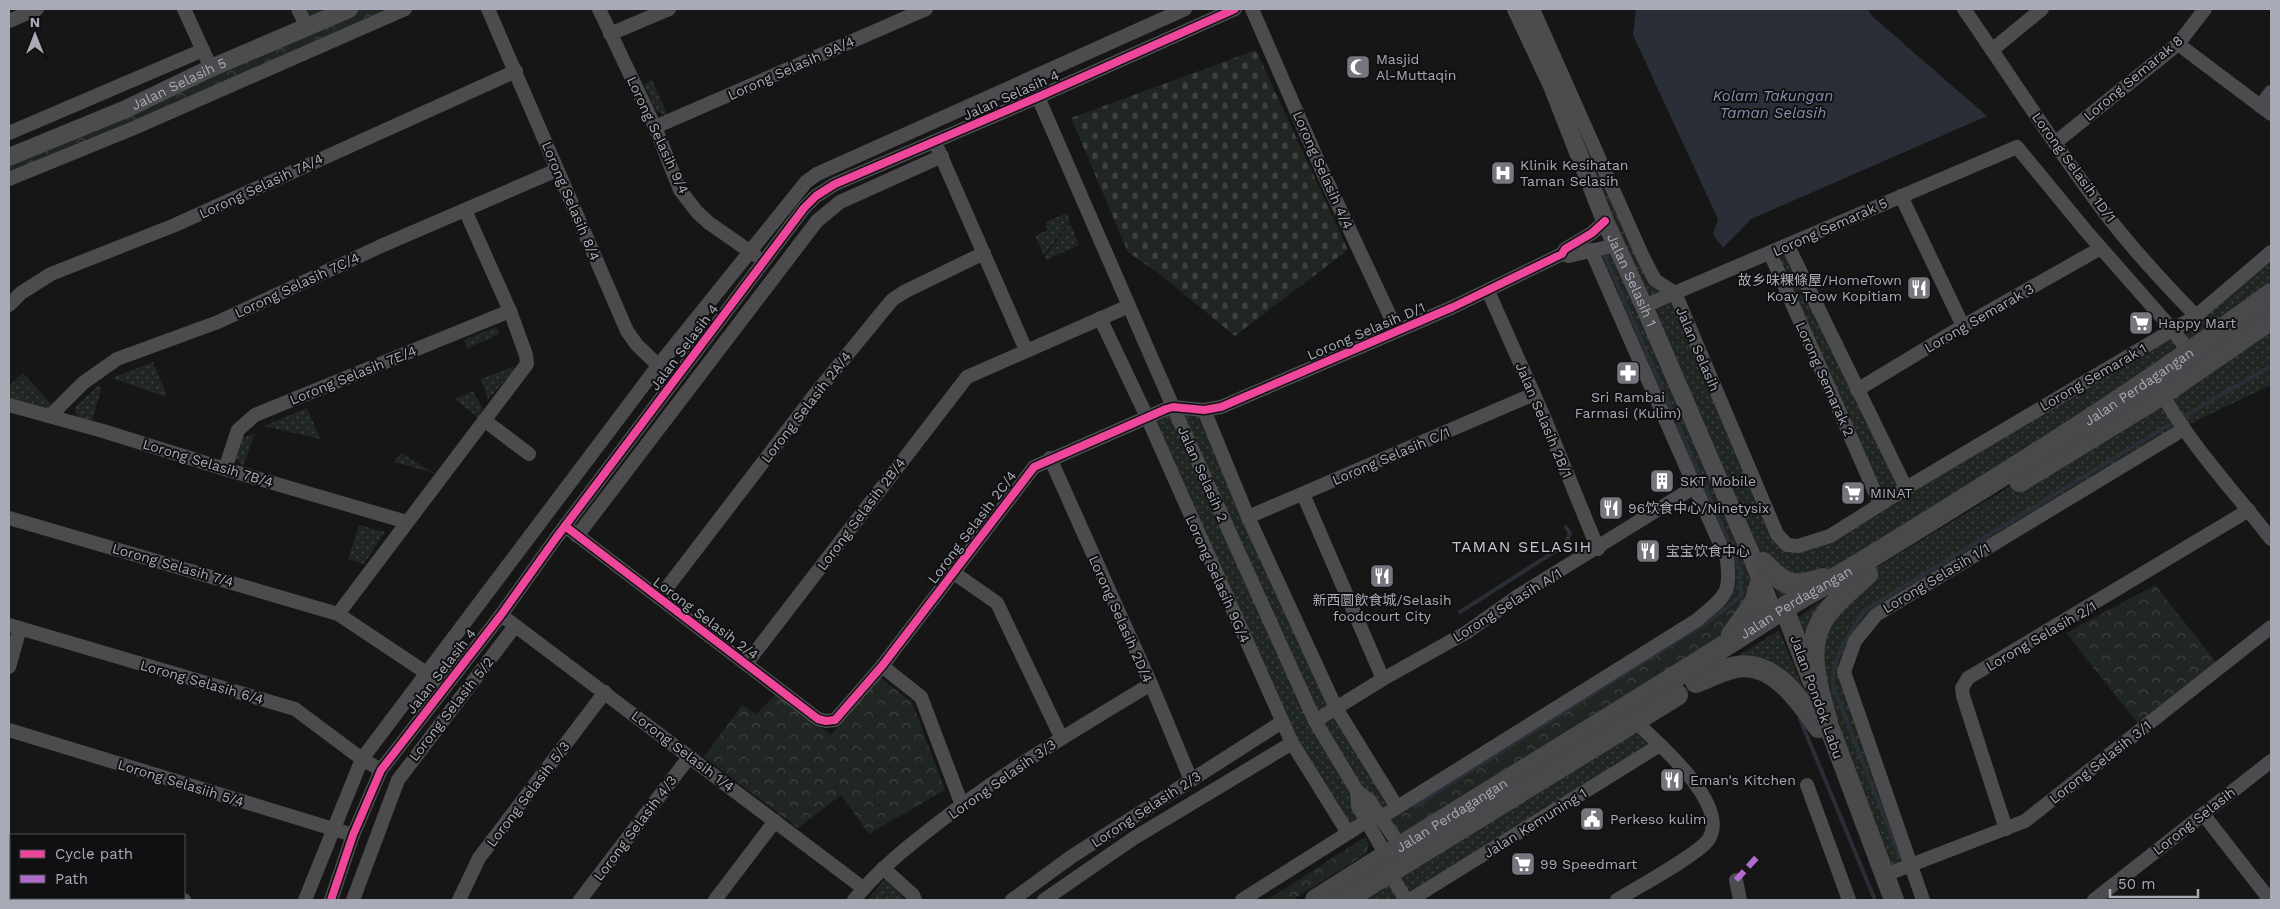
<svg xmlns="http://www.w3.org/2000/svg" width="2280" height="909" font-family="'Work Sans','Noto Sans SC',sans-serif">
	<defs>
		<pattern id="grass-dots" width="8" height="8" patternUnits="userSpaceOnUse" patternTransform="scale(1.25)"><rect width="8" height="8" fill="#202621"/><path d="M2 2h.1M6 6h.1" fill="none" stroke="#3e433f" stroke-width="1.8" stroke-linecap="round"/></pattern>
		<pattern id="forest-crowns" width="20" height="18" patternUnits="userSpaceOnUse" patternTransform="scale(1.25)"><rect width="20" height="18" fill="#202621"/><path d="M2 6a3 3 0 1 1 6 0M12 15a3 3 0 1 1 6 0" fill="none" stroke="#3e433f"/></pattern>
		<pattern id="cemetery-stones" width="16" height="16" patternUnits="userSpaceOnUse" patternTransform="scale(1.25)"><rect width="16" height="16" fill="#202621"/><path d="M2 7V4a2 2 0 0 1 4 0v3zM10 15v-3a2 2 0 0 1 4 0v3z" fill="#3e433f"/></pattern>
	</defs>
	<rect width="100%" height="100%" fill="#161616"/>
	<g fill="url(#grass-dots)">
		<polygon points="1516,9 1532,9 1643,257 1675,294 1777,534 1793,546 1880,504 1770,253 1788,246 1906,488 2196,316 2271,252 2271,294 1784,608 1763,563 1761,583 1719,651 1728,570 1591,250 1615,245"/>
		<polygon points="652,80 667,114 665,115 656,111 644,84"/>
		<polygon points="1067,213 1070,222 1044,255 1035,236 1048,230 1045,222"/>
		<polygon points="1070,223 1079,245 1046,260 1045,256"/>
		<polygon points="2271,318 2271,385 2183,427 1876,615 1844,672 1910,866 1885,875 1790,623 1818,603 2162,394"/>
		<polygon points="496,327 500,334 468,348 464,340"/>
		<polygon points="153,362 167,395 164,396 112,378"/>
		<polygon points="514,366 512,373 488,399 481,379"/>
		<polygon points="23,373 52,405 45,409 9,399 9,386"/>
		<polygon points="98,386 102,387 91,423 80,419 75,412 76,406"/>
		<polygon points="473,391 483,409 477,417 455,399"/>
		<polygon points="307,408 320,439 264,426"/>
		<polygon points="1204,410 1336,708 1397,807 1380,818 1369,800 1367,821 1348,833 1292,743 1147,417"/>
		<polygon points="255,433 243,467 236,458 242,438"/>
		<polygon points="401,453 434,473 394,462"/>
		<polygon points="359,525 385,532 364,564 348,559"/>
		<polygon points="1779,630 1819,727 1764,672 1696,682"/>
		<polygon points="1636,722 1660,745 1410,900 1344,900"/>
		<polygon points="887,877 905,900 867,900"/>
	</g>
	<g fill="url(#forest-crowns)">
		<polygon points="301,9 405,9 9,179 9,157 307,27"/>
		<polygon points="1761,583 1719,651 1393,850 1372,817"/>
		<polygon points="2155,585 2217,663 2138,724 2066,633"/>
		<polygon points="880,678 912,702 945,790 869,834 841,795 798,828 704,757 742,705 756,714 776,694 831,735"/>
		<polygon points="1365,837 1369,844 1366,854 1292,900 1267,900"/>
	</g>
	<polygon fill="url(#cemetery-stones)" points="1256,50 1348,250 1235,336 1158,273 1128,252 1071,118"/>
	<polygon fill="#2a2f37" points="1636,9 1867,9 1873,17 1987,116 1751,219 1723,248 1713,234 1718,219 1633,35"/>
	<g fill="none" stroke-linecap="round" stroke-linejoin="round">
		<g stroke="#2a2f37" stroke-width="4">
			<polyline points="1460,612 1565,545 1570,533 1566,527"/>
			<polyline points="1800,719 1875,900"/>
			<polyline points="1415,806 1712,619 1741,596 1740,568 1605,256"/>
			<path d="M1900,857L1833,686C1831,658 1850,634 1864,611L2162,429L2271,366"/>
		</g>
		<g stroke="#4c4c4f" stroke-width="14">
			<polyline points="184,9 211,68"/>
			<polyline points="298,9 307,27"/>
			<polyline points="488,9 627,331 637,345 665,372"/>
			<polyline points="599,9 655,127 680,190 697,212 709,223 755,255"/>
			<polyline points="1252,9 1325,177 1397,331"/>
			<polyline points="1533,9 1643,257 1655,280 1675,293 1777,534 1787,545 1798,546 1830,536 1906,488 2196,316 2271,252"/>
			<path d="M1964,9C2011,77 2055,147 2105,213C2133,250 2164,283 2196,316"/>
			<polyline points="9,21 37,9"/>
			<polyline points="610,34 669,9"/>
			<polyline points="2178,44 2271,114"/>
			<polyline points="1992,50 2042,9"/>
			<polyline points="1038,97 1173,407 1315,721 1357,791 1369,800 1400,846"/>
			<polyline points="2260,106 2271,92"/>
			<polyline points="655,127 926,9"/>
			<polyline points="9,133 203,50"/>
			<polyline points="2056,142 2178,44 2205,9"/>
			<polyline points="938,149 1026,350"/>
			<polyline points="9,179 134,128 405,9"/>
			<polyline points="1901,196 1963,326"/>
			<polyline points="1788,246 1906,488"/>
			<polyline points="1770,253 1880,504"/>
			<polyline points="1562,254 1569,256 1616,245"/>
			<polyline points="1488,291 1544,417 1598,549"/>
			<polyline points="9,305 21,293 51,274 175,225 516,71"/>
			<polyline points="1644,306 2017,147 2086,231 2173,330 2193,358"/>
			<polyline points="1100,318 1147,417 1292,743 1348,833"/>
			<polyline points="1857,390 1963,326 2101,248"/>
			<path d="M2162,394C2192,447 2234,491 2271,539"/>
			<polyline points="9,405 103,431 225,469 407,522"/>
			<polyline points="1204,410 1248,517 1336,708 1397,807"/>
			<polyline points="50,416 83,383 117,359 218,322 381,246 557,170"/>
			<polyline points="484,420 529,454"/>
			<polyline points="1050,458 1151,684 1191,780"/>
			<polyline points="225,469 238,430 255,415 510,311"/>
			<polyline points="1303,494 1383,679"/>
			<polyline points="1248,517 1534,394"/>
			<polyline points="9,518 338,614 446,686"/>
			<polyline points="565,526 818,719 826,721 835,720 882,666 1034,467 1166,409 1173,407 1204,410 1221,407 1453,307 1562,254 1565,249 1592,233 1605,221"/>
			<polyline points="577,536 817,221 840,202 942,156"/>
			<polyline points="954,573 997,603 1061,737"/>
			<polyline points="659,598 816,393 892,300 904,292 984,253"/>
			<polyline points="338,614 527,364 526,355 510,311 465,210"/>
			<polyline points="501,615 863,888"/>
			<polyline points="9,625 295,709 362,759 381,770"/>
			<polyline points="746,664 967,377 1129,306"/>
			<polyline points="882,666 921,697 962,805"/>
			<polyline points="9,667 20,628"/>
			<polyline points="1315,721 1383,679 1467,632 1518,596 1696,486"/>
			<polyline points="9,730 353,835"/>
			<polyline points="1807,785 1849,900"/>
			<polyline points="1357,791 1358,806 1386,855"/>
			<polyline points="2203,814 2270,900"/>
			<path d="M1380,818L1697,620C1722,598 1732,596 1727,560L1591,250"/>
			<polyline points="2006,829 1963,696 1962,688 1968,678 2249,510"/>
			<polyline points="9,847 11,848"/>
			<polyline points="883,868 913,895 915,900"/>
			<polyline points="1389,872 1406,900"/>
			<polyline points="1885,875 2025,821 2271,627"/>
			<polyline points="1736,880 1740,900"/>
			<polyline points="9,887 11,888"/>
			<polyline points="45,898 53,900"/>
			<polyline points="177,898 184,900"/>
			<polyline points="305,900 362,759 658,366 806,182 817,174 1185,9"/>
			<polyline points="331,900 353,835 381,770 501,615 556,538 804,208 816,196 835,184 1038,97 1235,9"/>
			<polyline points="353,900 398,780 515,626"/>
			<polyline points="459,900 479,858 605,692"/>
			<polyline points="580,900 690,756"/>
			<polyline points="715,900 775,821"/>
			<path d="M854,900C878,870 907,847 938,823C1005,771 1078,728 1151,684"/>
			<polyline points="1012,900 1071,857 1282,722"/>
			<polyline points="1044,900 1134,838 1292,743"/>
			<polyline points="1242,900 1367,821"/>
			<polyline points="1410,900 1660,745"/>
			<path d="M1617,900C1636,888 1698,855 1709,839C1730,804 1658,743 1636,722"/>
			<polyline points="1923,900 1844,672 1855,641 1876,615 2184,429"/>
			<polyline points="2094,900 2271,761"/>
		</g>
		<g stroke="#4c4c4f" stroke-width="18">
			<path id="s1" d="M1516,9L1552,86L1605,221L1644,306L1750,552L1774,615"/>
			<path id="s2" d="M9,157L126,109L211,68L349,9"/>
			<polyline points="9,868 11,868"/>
			<polyline points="115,898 123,900"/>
		</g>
		<g stroke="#4a4a4d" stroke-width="20">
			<polyline points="1784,608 1812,681"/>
			<polyline points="1822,708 1894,900"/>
		</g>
		<g stroke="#49494c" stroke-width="22">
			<polyline points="2020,481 2162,394 2271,319"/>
			<path d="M1763,563C1785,586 1793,589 1823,579"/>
			<polyline points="1732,635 1755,603 1761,583"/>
			<path d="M1696,682C1709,677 1722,670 1736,667C1774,660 1801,702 1819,727"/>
			<path d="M1827,722C1817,687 1802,643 1828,612C1839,598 1854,586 1867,574"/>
			<path id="s3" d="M1316,900C1471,801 1629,708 1784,608C1806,594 1830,582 1853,568C1995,481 2137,393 2271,294"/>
			<polyline points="1344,900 1677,695"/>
		</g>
		<polyline stroke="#b06ccc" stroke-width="6" stroke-dasharray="12 6" stroke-linecap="butt" points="1736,880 1758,856"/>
		<defs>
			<g id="cycleway">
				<polyline points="565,526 818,719 826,721 835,720 882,666 1034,467 1166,409 1173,407 1204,410 1221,407 1453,307 1562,254 1565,249 1592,233 1605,221"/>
				<polyline points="331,900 353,835 381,770 501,615 556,538 804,208 816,196 835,184 1038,97 1235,9"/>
			</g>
		</defs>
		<use href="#cycleway" stroke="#101012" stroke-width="11"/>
		<use href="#cycleway" stroke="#ed469a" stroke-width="8"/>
	</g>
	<defs>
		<symbol id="mosque-square" viewBox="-11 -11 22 22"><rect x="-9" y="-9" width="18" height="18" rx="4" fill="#75767e" stroke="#101012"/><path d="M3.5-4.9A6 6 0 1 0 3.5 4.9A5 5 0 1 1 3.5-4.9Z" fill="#fff"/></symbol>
		<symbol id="hospital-square" viewBox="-11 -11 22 22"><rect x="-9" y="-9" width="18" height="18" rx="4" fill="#75767e" stroke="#101012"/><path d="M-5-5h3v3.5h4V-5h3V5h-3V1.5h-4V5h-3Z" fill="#fff"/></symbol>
		<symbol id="restaurant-square" viewBox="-11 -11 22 22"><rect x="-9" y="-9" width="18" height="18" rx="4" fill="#75767e" stroke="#101012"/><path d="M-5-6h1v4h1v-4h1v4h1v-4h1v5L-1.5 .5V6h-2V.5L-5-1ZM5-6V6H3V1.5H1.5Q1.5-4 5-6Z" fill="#fff"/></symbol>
		<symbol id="supermarket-square" viewBox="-11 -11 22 22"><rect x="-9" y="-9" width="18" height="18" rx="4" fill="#75767e" stroke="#101012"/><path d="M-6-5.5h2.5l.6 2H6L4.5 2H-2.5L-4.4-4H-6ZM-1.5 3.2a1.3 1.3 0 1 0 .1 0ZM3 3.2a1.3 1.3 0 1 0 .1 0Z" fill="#fff"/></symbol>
		<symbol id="pharmacy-square" viewBox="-11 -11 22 22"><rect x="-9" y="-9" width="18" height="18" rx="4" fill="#75767e" stroke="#101012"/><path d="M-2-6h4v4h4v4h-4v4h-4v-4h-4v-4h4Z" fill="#fff"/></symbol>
		<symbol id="building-square" viewBox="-11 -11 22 22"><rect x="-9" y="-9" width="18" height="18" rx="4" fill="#75767e" stroke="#101012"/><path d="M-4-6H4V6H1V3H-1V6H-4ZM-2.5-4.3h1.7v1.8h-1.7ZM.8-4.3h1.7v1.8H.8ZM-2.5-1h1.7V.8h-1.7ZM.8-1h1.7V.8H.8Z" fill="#fff"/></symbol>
		<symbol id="civic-square" viewBox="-11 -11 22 22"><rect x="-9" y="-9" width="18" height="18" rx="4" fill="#75767e" stroke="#101012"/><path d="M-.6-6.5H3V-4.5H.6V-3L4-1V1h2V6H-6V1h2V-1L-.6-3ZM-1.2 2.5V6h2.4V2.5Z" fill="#fff"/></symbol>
	</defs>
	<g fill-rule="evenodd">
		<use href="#mosque-square" x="1344" y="53" width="28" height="28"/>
		<use href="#hospital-square" x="1489" y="159" width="28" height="28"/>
		<use href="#restaurant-square" x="1905" y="274" width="28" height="28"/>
		<use href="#supermarket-square" x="2127" y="309" width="28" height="28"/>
		<use href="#pharmacy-square" x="1614" y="359" width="28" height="28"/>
		<use href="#building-square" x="1648" y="467" width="28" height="28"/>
		<use href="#supermarket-square" x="1839" y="479" width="28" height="28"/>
		<use href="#restaurant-square" x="1597" y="494" width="28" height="28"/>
		<use href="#restaurant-square" x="1634" y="537" width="28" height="28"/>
		<use href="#restaurant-square" x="1368" y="562" width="28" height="28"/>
		<use href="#restaurant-square" x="1658" y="766" width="28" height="28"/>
		<use href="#civic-square" x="1578" y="805" width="28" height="28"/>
		<use href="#supermarket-square" x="1509" y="850" width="28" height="28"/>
	</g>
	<g text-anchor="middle" stroke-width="4" stroke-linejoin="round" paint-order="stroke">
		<g font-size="14" fill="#a8aab6" stroke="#101012" text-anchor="start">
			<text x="1376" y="64">Masjid<tspan x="1376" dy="16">Al-Muttaqin</tspan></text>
			<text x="1520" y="170">Klinik Kesihatan<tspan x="1520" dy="16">Taman Selasih</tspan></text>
			<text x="1902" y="285" text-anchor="end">故乡味粿條屋/HomeTown<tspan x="1902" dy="16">Koay Teow Kopitiam</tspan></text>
			<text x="2158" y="328">Happy Mart</text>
			<text x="1628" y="402" text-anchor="middle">Sri Rambai<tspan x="1628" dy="16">Farmasi (Kulim)</tspan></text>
			<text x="1680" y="486">SKT Mobile</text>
			<text x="1870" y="498">MINAT</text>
			<text x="1628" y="513">96饮食中心/Ninetysix</text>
			<text x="1666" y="556">宝宝饮食中心</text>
			<text x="1382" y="605" text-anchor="middle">新西圜飲食城/Selasih<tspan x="1382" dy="16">foodcourt City</tspan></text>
			<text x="1690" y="785">Eman's Kitchen</text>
			<text x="1610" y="824">Perkeso kulim</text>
			<text x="1540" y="869">99 Speedmart</text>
		</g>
		<g font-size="14" fill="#a8aab6" stroke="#101012">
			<text transform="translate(791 68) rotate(-24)" y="5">Lorong Selasih 9A/4</text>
			<text transform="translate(2133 78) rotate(-40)" y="5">Lorong Semarak 8</text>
			<text dy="5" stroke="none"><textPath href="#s2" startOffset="185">Jalan Selasih 5</textPath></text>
			<text transform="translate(1011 95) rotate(-24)" y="5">Jalan Selasih 4</text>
			<text transform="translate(658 135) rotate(65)" y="5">Lorong Selasih 9/4</text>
			<text transform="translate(2074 167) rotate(54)" y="5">Lorong Selasih 1D/1</text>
			<text transform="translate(1323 170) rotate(66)" y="5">Lorong Selasih 4/4</text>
			<text transform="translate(261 186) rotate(-25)" y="5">Lorong Selasih 7A/4</text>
			<text transform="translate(571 201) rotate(67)" y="5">Lorong Selasih 8/4</text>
			<text transform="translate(1830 227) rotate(-24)" y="5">Lorong Semarak 5</text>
			<text dy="5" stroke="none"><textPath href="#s1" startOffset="295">Jalan Selasih 1</textPath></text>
			<text transform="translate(297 285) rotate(-25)" y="5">Lorong Selasih 7C/4</text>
			<text transform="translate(1979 318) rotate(-30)" y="5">Lorong Semarak 3</text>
			<text transform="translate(1366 331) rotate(-23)" y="5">Lorong Selasih D/1</text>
			<text transform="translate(684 347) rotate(-53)" y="5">Jalan Selasih 4</text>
			<text transform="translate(1698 349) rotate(67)" y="5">Jalan Selasih</text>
			<text transform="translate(353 375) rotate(-22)" y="5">Lorong Selasih 7E/4</text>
			<text transform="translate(2093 377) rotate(-30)" y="5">Lorong Semarak 1</text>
			<text transform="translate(1825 379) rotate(66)" y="5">Lorong Semarak 2</text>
			<text dy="5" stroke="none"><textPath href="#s3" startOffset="970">Jalan Perdagangan</textPath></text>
			<text transform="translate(806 407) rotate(-52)" y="5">Lorong Selasih 2A/4</text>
			<text transform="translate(1544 420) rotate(67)" y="5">Jalan Selasih 2B/1</text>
			<text transform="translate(1391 456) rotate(-23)" y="5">Lorong Selasih C/1</text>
			<text transform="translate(208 463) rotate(17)" y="5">Lorong Selasih 7B/4</text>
			<text transform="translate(1203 474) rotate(66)" y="5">Jalan Selasih 2</text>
			<text transform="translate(861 514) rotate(-53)" y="5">Lorong Selasih 2B/4</text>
			<text transform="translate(972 527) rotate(-53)" y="5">Lorong Selasih 2C/4</text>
			<text transform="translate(173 565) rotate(16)" y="5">Lorong Selasih 7/4</text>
			<text transform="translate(1936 578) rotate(-31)" y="5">Lorong Selasih 1/1</text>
			<text transform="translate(1218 579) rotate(66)" y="5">Lorong Selasih 9G/4</text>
			<text dy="5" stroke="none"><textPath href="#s3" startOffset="565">Jalan Perdagangan</textPath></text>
			<text transform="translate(1507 605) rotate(-32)" y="5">Lorong Selasih A/1</text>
			<text transform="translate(706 618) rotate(37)" y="5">Lorong Selasih 2/4</text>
			<text transform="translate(1121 619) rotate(66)" y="5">Lorong Selasih 2D/4</text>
			<text transform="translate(2041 636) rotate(-30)" y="5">Lorong Selasih 2/1</text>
			<text transform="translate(441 671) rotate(-52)" y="5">Jalan Selasih 4</text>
			<text transform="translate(202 682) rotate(16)" y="5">Lorong Selasih 6/4</text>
			<text transform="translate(1817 697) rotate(70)" y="5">Jalan Pondok Labu</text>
			<text transform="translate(451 709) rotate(-52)" y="5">Lorong Selasih 5/2</text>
			<text transform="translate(683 751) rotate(37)" y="5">Lorong Selasih 1/4</text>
			<text transform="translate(2100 762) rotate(-38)" y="5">Lorong Selasih 3/1</text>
			<text transform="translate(1002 779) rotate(-35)" y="5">Lorong Selasih 3/3</text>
			<text transform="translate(181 783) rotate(17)" y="5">Lorong Selasiih 5/4</text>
			<text transform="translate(528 794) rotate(-53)" y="5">Lorong Selasih 5/3</text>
			<text transform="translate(1146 809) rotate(-33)" y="5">Lorong Selasih 2/3</text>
			<text dy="5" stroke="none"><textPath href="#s3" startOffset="160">Jalan Perdagangan</textPath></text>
			<text transform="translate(2194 821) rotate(-38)" y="5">Lorong Selasih</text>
			<text transform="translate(1535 823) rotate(-32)" y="5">Jalan Kemuning 1</text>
			<text transform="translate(635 828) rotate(-53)" y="5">Lorong Selasih 4/3</text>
		</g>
		<g font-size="15" font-style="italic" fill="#8191ae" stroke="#101012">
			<text x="1773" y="101">Kolam Takungan<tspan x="1773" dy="17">Taman Selasih</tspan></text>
		</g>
		<g font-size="16" letter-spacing="1" fill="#c9c9d2" stroke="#101012">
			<text x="1522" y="552">TAMAN SELASIH</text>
		</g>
	</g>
	<rect width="2280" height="909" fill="none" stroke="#a8aab6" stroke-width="20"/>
	<rect x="10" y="834" width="175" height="65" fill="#101012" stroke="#4d4e54"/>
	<rect x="20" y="850" width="25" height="8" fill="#ed469a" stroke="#4d4e54"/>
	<text x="55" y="859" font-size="15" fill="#a8aab6">Cycle path</text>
	<rect x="20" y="875" width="25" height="8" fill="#b06ccc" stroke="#4d4e54"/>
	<text x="55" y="884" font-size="15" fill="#a8aab6">Path</text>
	<g transform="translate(35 35)" stroke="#101012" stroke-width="4" paint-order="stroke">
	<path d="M0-4L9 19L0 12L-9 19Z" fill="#a8aab6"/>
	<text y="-8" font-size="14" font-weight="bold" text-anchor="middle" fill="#a8aab6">N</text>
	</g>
	<path d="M2110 889v8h88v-8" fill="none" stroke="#a8aab6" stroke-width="2.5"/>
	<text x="2118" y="889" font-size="15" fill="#a8aab6" stroke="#101012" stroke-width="4" paint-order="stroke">50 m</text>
</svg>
